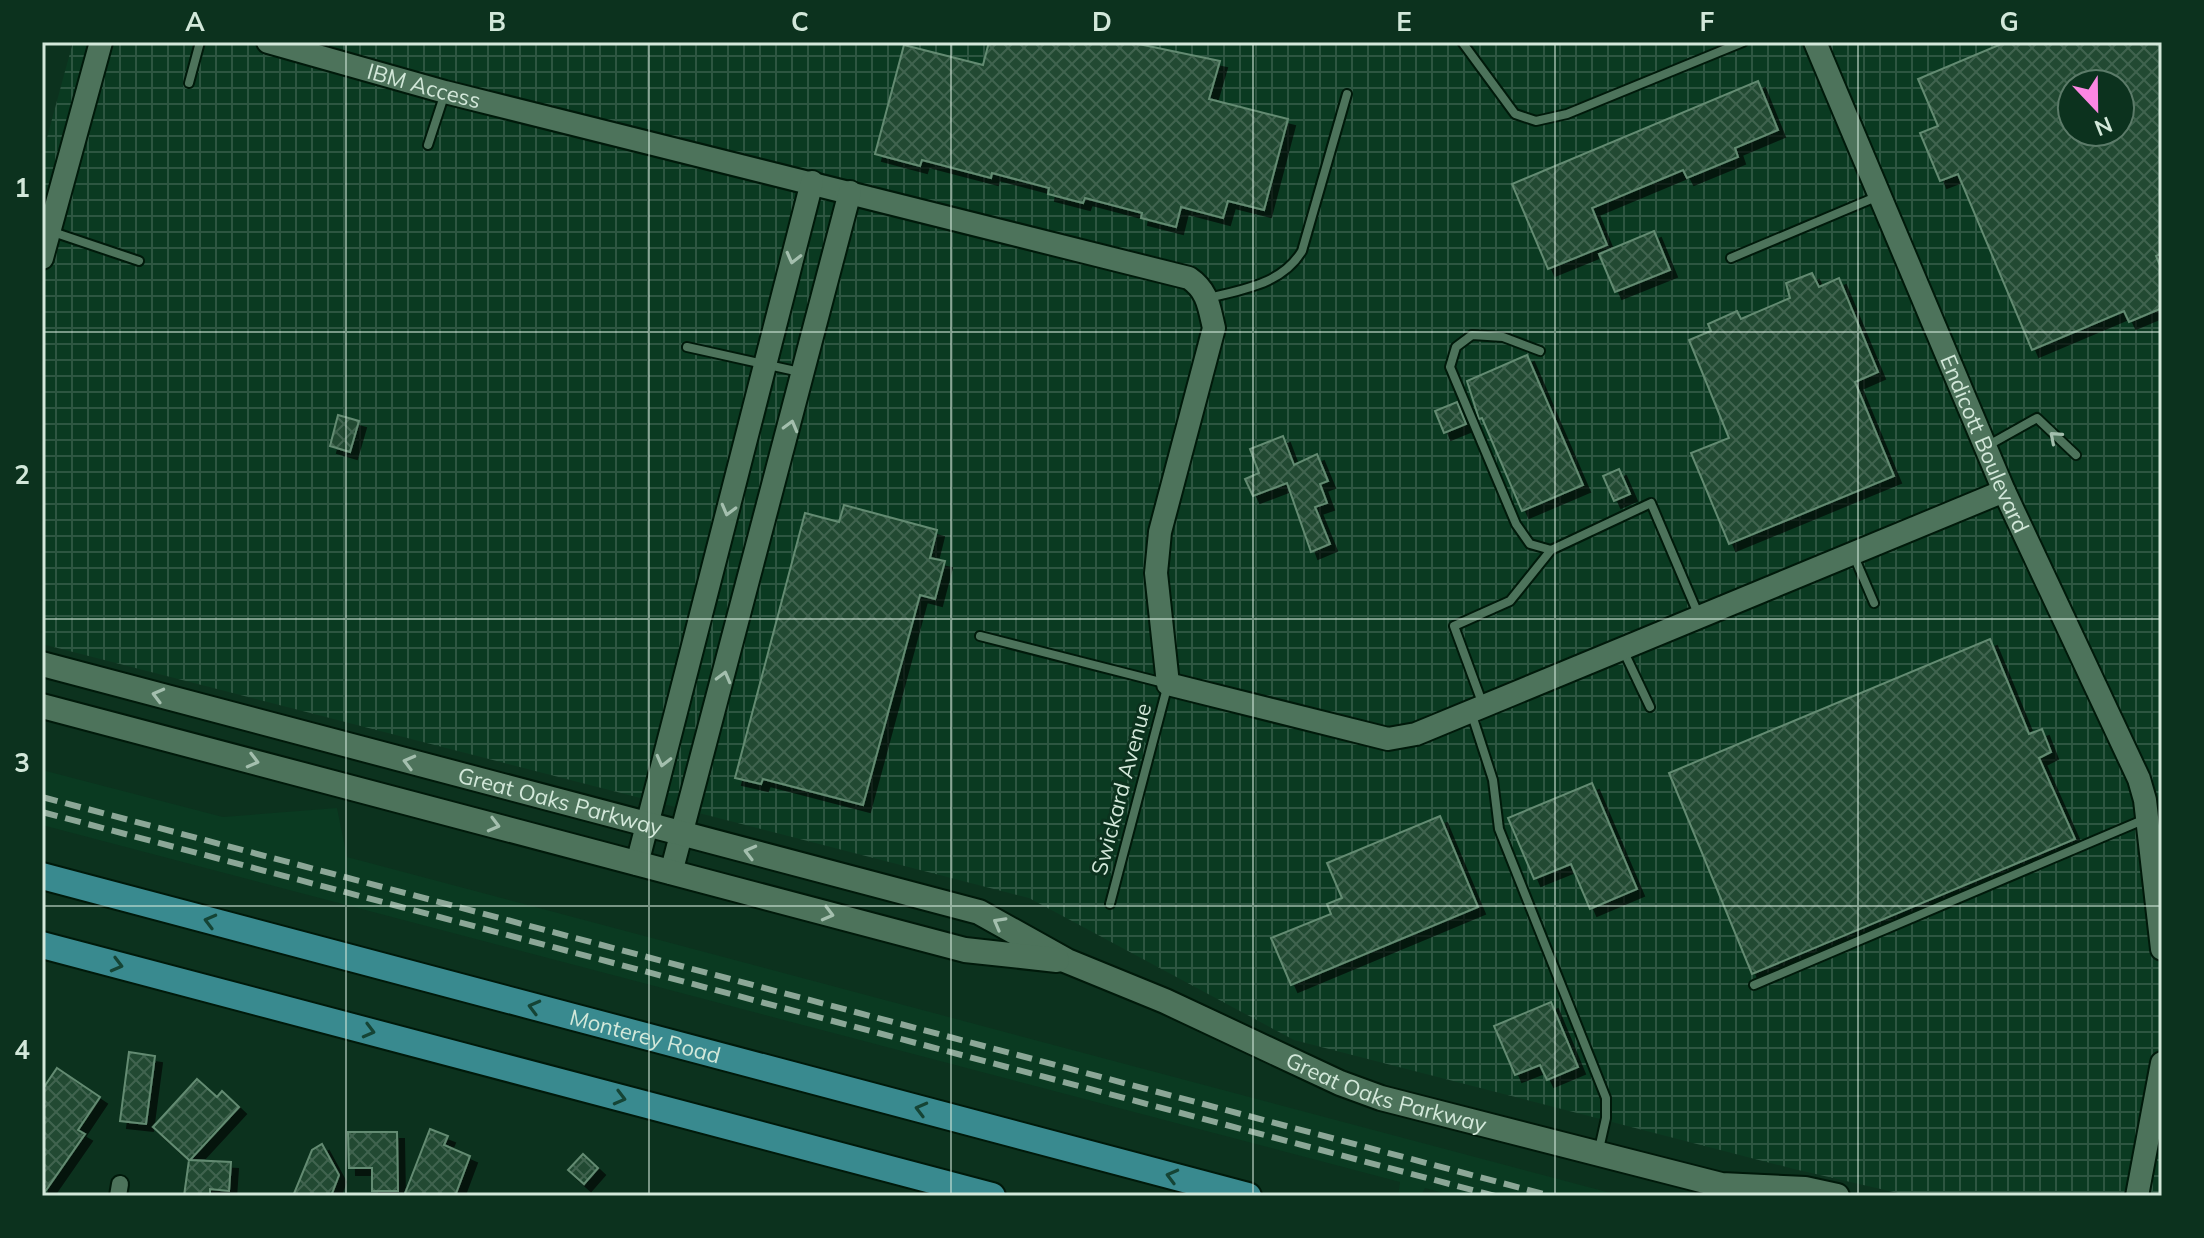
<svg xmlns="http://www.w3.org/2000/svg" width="2204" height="1238" font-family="Mulish,sans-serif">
	<defs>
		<pattern id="industrial-grid" width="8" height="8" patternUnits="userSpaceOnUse" patternTransform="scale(2)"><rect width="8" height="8" fill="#0a3a21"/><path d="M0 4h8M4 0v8" fill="none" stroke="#2d5641"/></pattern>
		<pattern id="building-cross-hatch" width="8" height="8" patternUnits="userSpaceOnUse" patternTransform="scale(2)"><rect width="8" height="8" fill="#214a32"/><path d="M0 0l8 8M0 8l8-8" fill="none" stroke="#40644f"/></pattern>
		<filter id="shadow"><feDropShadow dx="7" dy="7" stdDeviation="0" flood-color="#0009"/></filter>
	</defs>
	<rect width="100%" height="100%" fill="#0c321e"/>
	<polygon fill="#0a3a21" points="42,770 223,817 337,808 347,857 1622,1196 1454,1196 1425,1188 1421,1196 1398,1196 1400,1182 42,825"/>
	<path fill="url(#industrial-grid)" fill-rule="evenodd" d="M73,42H2162V1196H1911L1794,1169L1294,1040L1029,898L42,644V156ZM2072,84H2120V132H2072Z"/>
	<g fill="url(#building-cross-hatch)" stroke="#648b72" stroke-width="2" fill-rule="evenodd" filter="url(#shadow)">
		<polygon points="989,42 1129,42 1220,61 1209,99 1288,119 1264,210 1228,201 1223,218 1181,207 1176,227 1141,218 1142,213 1085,198 1083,203 1048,194 1049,188 992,173 991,178 922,160 920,166 875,154 904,45 983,65"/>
		<path d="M2006,42H2162V253L2156,256L2162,270V308L2129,322L2124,311L2032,350L1958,174L1940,181L1920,133L1938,126L1918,79ZM2072,84H2120V132H2072Z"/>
		<polygon points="1758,81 1778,130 1735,148 1738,157 1687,178 1683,170 1592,208 1607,245 1548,269 1512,184"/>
		<polygon points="1654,231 1670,270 1615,292 1599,254"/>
		<polygon points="1812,273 1819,287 1839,278 1878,372 1855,382 1894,476 1729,544 1691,453 1729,438 1689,340 1711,331 1708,324 1737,311 1741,319 1790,298 1786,283"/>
		<polygon points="1527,355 1583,485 1522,511 1482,418 1479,419 1467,381"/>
		<polygon points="1457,402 1466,424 1444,433 1435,411"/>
		<polygon points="338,415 359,421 350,452 330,446"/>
		<polygon points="1283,436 1294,465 1317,454 1328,481 1320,484 1327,503 1315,507 1330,544 1311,552 1287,483 1253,496 1245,479 1259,473 1250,449"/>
		<polygon points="1619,469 1630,494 1614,501 1603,476"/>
		<polygon points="844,505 937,530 930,558 945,561 935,599 920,595 863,805 763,779 761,784 735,778 805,513 839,522"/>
		<polygon points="1990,639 2029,734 2042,729 2051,752 2039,758 2075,839 1752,974 1669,773"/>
		<polygon points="1592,783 1637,889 1590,909 1571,864 1534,879 1508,818"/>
		<polygon points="1440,816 1478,907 1291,985 1271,938 1331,914 1327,904 1342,898 1327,863"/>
		<polygon points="1551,1002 1578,1067 1547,1080 1540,1065 1515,1075 1494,1026"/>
		<polygon points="129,1052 155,1056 146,1124 120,1121"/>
		<polygon points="57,1068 100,1097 78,1130 85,1134 42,1196 42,1090"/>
		<polygon points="197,1079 217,1097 222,1091 239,1107 190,1160 231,1162 229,1191 210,1189 210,1196 184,1196 189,1160 153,1127"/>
		<polygon points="430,1129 448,1136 444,1145 470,1156 455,1196 404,1196"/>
		<polygon points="348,1132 397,1132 398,1191 372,1191 372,1168 349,1168"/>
		<polygon points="322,1144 339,1175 331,1196 293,1196 312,1150"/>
		<polygon points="583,1154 598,1168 584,1184 568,1170"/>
	</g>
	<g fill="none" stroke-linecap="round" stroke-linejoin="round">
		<defs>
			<g id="service">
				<polyline points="1462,42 1515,114 1536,121 1567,114 1743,42"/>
				<polyline points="189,83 200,42"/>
				<polyline points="428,145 445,93"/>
				<polyline points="50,231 139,261"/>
				<polyline points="1731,258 1876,197"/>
				<path d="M1209,298C1244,289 1282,284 1302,251L1347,94"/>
				<polyline points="687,347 800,372"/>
				<polyline points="1540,351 1503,337 1472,335 1456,347 1450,367 1516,524 1530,544 1551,550 1651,503 1699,616"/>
				<polyline points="1987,446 2037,418 2076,455"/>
				<polyline points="1853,554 1874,603"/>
				<polyline points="980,636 1168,684 1110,904"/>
				<polyline points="1623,650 1650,707"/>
				<polyline points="1483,705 1454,626 1510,601 1551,550"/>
				<polyline points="1471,712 1493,780 1499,829 1606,1098 1606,1118 1599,1149"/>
				<polyline points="1754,985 2143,820"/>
			</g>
			<polyline id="minor" points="118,1196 120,1184"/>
			<g id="tertiary">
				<path id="s1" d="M268,42L445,92L1189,278C1208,291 1209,307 1214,328L1160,532L1156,573L1168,684L1388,739L1416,734L2004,491"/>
				<path id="s2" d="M1815,42L2004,491L2139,779L2145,800L2162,949"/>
				<polyline points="42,258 101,42"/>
				<polyline points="637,864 812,182"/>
				<polyline points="671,873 850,192"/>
				<polyline points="2137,1196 2162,1063"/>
			</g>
			<g id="secondary">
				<path id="s3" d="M42,664L979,912L1067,961L1165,1001L1340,1083L1381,1098L1721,1185L1805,1189L1837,1196"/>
				<polyline points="42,706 965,950 1057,960"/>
			</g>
			<g id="primary">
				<path id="s4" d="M42,876L1248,1196"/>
				<polyline points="42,945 992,1196"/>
			</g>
		</defs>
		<use href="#service" stroke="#00190a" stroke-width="12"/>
		<use href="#minor" stroke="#00190a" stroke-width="20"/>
		<use href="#tertiary" stroke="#00190a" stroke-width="26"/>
		<use href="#secondary" stroke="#00190a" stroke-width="28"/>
		<use href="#primary" stroke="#00190a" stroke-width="30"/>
		<use href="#service" stroke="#4d735b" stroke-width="8"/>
		<use href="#minor" stroke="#4d735b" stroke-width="16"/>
		<use href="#tertiary" stroke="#4d735b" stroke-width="22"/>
		<use href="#secondary" stroke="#4d735b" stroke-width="24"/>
		<use href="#primary" stroke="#398a8f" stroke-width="26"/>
		<g stroke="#8ca797" stroke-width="6" stroke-dasharray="16 8" stroke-linecap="butt">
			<polyline points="42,797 1551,1196"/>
			<polyline points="42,812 1495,1196"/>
		</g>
	</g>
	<defs><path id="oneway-chevron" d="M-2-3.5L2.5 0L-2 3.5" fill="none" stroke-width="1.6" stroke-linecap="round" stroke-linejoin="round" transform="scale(2)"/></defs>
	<g stroke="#a4bfae">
		<use href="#oneway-chevron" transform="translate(793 258) rotate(104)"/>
		<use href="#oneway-chevron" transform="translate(791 426) rotate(-75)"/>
		<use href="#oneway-chevron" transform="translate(2055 437) rotate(-139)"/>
		<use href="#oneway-chevron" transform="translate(728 510) rotate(105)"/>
		<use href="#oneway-chevron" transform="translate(724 677) rotate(-75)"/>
		<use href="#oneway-chevron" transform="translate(158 695) rotate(-165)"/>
		<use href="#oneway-chevron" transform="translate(253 761) rotate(15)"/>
		<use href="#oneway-chevron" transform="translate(663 761) rotate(104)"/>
		<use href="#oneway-chevron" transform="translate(409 762) rotate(-165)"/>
		<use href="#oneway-chevron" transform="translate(494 825) rotate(15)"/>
		<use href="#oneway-chevron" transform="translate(750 852) rotate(-165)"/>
		<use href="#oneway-chevron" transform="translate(828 914) rotate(15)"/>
		<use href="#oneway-chevron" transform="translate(999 923) rotate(-151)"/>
	</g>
	<g stroke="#154435">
		<use href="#oneway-chevron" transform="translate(210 921) rotate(-165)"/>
		<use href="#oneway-chevron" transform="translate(117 965) rotate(15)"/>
		<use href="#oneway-chevron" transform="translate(534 1007) rotate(-165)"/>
		<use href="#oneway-chevron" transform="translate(369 1031) rotate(15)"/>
		<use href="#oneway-chevron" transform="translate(620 1098) rotate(15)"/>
		<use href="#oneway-chevron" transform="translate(921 1109) rotate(-165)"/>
		<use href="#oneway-chevron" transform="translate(1172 1176) rotate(-165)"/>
	</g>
	<path fill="none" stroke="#d3e8da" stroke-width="2" stroke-opacity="0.55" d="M346,42V1196M649,42V1196M951,42V1196M1253,42V1196M1555,42V1196M1858,42V1196M42,332H2162M42,619H2162M42,906H2162"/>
	<g text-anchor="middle" stroke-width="6" stroke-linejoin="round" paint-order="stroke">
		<g font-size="22" fill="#d3e8da" stroke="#0c321e">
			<text dy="8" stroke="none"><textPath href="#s1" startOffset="162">IBM Access</textPath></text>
			<text dy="8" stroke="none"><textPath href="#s2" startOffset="436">Endicott Boulevard</textPath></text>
			<text transform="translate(1121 789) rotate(-75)" y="8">Swickard Avenue</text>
			<text dy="8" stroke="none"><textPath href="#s3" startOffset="536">Great Oaks Parkway</textPath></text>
			<text dy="8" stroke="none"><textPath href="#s4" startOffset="624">Monterey Road</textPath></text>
			<text dy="8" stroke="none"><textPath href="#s3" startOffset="1416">Great Oaks Parkway</textPath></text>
		</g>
	</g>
	<rect width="2204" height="1238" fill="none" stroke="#0c321e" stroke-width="88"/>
	<g transform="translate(2096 108) rotate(158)"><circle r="38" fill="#0c321e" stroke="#5c7b69" stroke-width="2"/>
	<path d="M0-6L14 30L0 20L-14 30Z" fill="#fc86e3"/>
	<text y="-12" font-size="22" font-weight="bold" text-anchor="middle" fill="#d3e8da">N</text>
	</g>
	<rect x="44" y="44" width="2116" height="1150" fill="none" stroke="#d3e8da" stroke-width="3"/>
	<g font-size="26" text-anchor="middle" font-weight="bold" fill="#d3e8da">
		<text x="195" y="31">A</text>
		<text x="497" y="31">B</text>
		<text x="800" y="31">C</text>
		<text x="1102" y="31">D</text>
		<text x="1404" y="31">E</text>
		<text x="1707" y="31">F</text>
		<text x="2009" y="31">G</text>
		<text x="22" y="197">1</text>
		<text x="22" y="484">2</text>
		<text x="22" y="772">3</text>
		<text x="22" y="1059">4</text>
	</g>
</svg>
